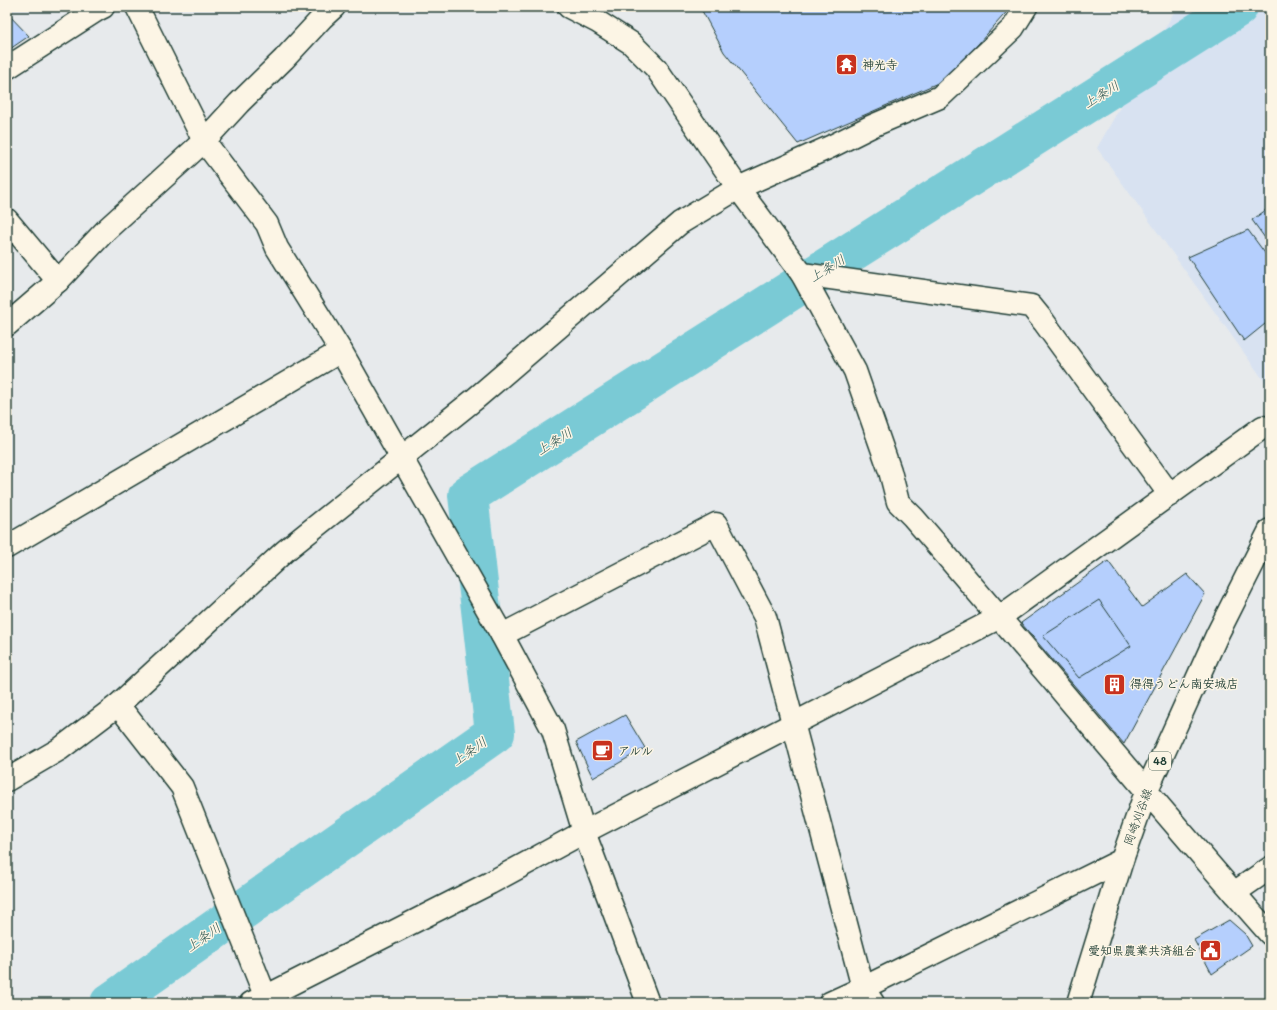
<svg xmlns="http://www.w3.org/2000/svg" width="1277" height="1010" font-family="Mali,'Klee One',sans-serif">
	<rect width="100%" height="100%" fill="#e7eaec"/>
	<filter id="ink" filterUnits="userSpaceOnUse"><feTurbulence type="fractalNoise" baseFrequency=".025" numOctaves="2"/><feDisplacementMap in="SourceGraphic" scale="8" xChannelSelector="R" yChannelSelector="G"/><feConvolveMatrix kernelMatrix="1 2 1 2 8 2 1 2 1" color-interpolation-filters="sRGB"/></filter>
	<g filter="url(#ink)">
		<polygon fill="#d8e2f1" points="1177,7 1270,7 1270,389 1097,148"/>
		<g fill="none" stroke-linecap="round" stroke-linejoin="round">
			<polyline stroke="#7acad5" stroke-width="40" points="110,1003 495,733 468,495 1238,7"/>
		</g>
		<g fill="#b5cffd" stroke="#1f3d34">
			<polygon points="700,7 1011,7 947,79 798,144 724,52"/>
			<polygon points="7,13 29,36 7,51"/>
			<polygon points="1270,207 1270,245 1252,220"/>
			<polygon points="1248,230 1270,260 1270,320 1244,341 1188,257"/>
			<polygon points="1108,561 1142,607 1187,574 1205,594 1124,744 1021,623"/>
			<polygon points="1099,600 1131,646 1079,678 1043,636"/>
			<polygon points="625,715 645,748 593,778 576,742"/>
			<polygon points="1229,920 1245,934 1252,946 1212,974 1194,940"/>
			<polygon points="722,998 725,1003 702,1003"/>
		</g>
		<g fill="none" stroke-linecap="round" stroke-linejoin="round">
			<defs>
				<g id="minor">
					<polyline points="137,7 204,141 267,224 277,248 341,351 502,635 553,730 584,832 648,1003"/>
					<path d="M569,7L598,22L631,43L656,68L738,188L802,274L855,371L890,471L898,502L913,517C1033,655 1149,797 1270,934"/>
					<polyline points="7,68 97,10 103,7"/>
					<polyline points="7,220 58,281"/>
					<polyline points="802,274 1031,306 1044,322 1170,495"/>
					<polyline points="7,325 58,281 107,229 204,141 239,103 284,59 322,18 334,7"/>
					<polyline points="7,547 341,351"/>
					<polyline points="502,635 716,524 765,617 863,988 873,1003"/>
					<polyline points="118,705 182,787 268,1003"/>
					<polyline points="7,780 60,749 118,705 285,551 475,399 680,223 738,188 830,147 872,126 940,97 1013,28 1026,7"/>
					<polyline points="1234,893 1270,868"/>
					<polyline points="251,1003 265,997 490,883 584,832 1000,617 1263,427"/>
					<polyline points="830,1003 863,988 1122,860"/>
				</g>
				<polyline id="major" points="1078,1003 1122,860 1146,792 1217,635 1270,530"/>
			</defs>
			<use href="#minor" stroke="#1f3d34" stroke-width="25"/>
			<use href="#major" stroke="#1f3d34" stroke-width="25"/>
			<use href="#minor" stroke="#fcf5e5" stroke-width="22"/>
			<use href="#major" stroke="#fcf5e5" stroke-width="22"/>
		</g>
	</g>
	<defs>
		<symbol id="temple-square" viewBox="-11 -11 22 22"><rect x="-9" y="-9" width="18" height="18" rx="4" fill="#c8321e" stroke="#fcf5e5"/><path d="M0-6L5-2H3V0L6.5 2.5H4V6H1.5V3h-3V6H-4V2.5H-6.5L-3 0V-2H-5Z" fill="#fff"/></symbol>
		<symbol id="building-square" viewBox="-11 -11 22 22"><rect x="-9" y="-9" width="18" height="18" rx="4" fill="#c8321e" stroke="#fcf5e5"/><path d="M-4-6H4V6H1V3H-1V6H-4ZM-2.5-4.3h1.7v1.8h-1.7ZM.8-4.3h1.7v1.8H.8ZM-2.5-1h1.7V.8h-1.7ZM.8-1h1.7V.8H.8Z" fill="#fff"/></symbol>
		<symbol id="cafe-square" viewBox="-11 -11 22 22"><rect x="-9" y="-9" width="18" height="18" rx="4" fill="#c8321e" stroke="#fcf5e5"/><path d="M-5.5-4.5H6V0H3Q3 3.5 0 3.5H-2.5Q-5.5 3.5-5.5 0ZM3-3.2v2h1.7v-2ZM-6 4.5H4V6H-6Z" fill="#fff"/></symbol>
		<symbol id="civic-square" viewBox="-11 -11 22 22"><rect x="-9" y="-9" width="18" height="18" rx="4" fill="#c8321e" stroke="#fcf5e5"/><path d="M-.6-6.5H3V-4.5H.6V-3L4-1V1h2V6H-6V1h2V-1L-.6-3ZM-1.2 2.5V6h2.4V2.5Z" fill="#fff"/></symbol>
	</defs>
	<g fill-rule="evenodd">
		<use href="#temple-square" x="834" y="52" width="25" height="25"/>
		<use href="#building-square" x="1102" y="672" width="25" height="25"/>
		<use href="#cafe-square" x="590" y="738" width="25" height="25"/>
		<use href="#civic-square" x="1198" y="938" width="25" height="25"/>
	</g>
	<g text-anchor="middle" stroke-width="3" stroke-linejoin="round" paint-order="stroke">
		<rect fill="#fcf5e5" stroke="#617469" stroke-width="1" x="1149" y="752" width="22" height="18" rx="3"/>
		<g font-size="11" font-weight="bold" fill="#1f3d34">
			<text x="1160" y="765">48</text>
		</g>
		<g font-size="12" font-weight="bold" fill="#1f3d34" stroke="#fcf5e5" text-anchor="start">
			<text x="862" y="69">神光寺</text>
			<text x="1130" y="688">得得うどん南安城店</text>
			<text x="618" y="755">アルル</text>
			<text x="1196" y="955" text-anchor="end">愛知県農業共済組合</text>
		</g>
		<g font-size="12" fill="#1f3d34" stroke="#fcf5e5">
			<text transform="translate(1138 817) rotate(-70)" y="4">岡崎刈谷線</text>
		</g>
		<g font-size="13" font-style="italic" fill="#315954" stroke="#fcf5e5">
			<text transform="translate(1101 94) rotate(-32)" y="5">上条川</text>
			<text transform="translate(827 268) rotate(-32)" y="5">上条川</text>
			<text transform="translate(554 441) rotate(-32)" y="5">上条川</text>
			<text transform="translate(469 751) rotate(-35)" y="5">上条川</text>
			<text transform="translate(203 937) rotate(-35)" y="5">上条川</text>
		</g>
	</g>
	<rect width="1277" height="1010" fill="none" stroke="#fcf5e5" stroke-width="24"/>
	<rect x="12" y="12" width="1253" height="986" fill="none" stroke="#1f3d34" stroke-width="1.5" filter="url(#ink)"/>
</svg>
